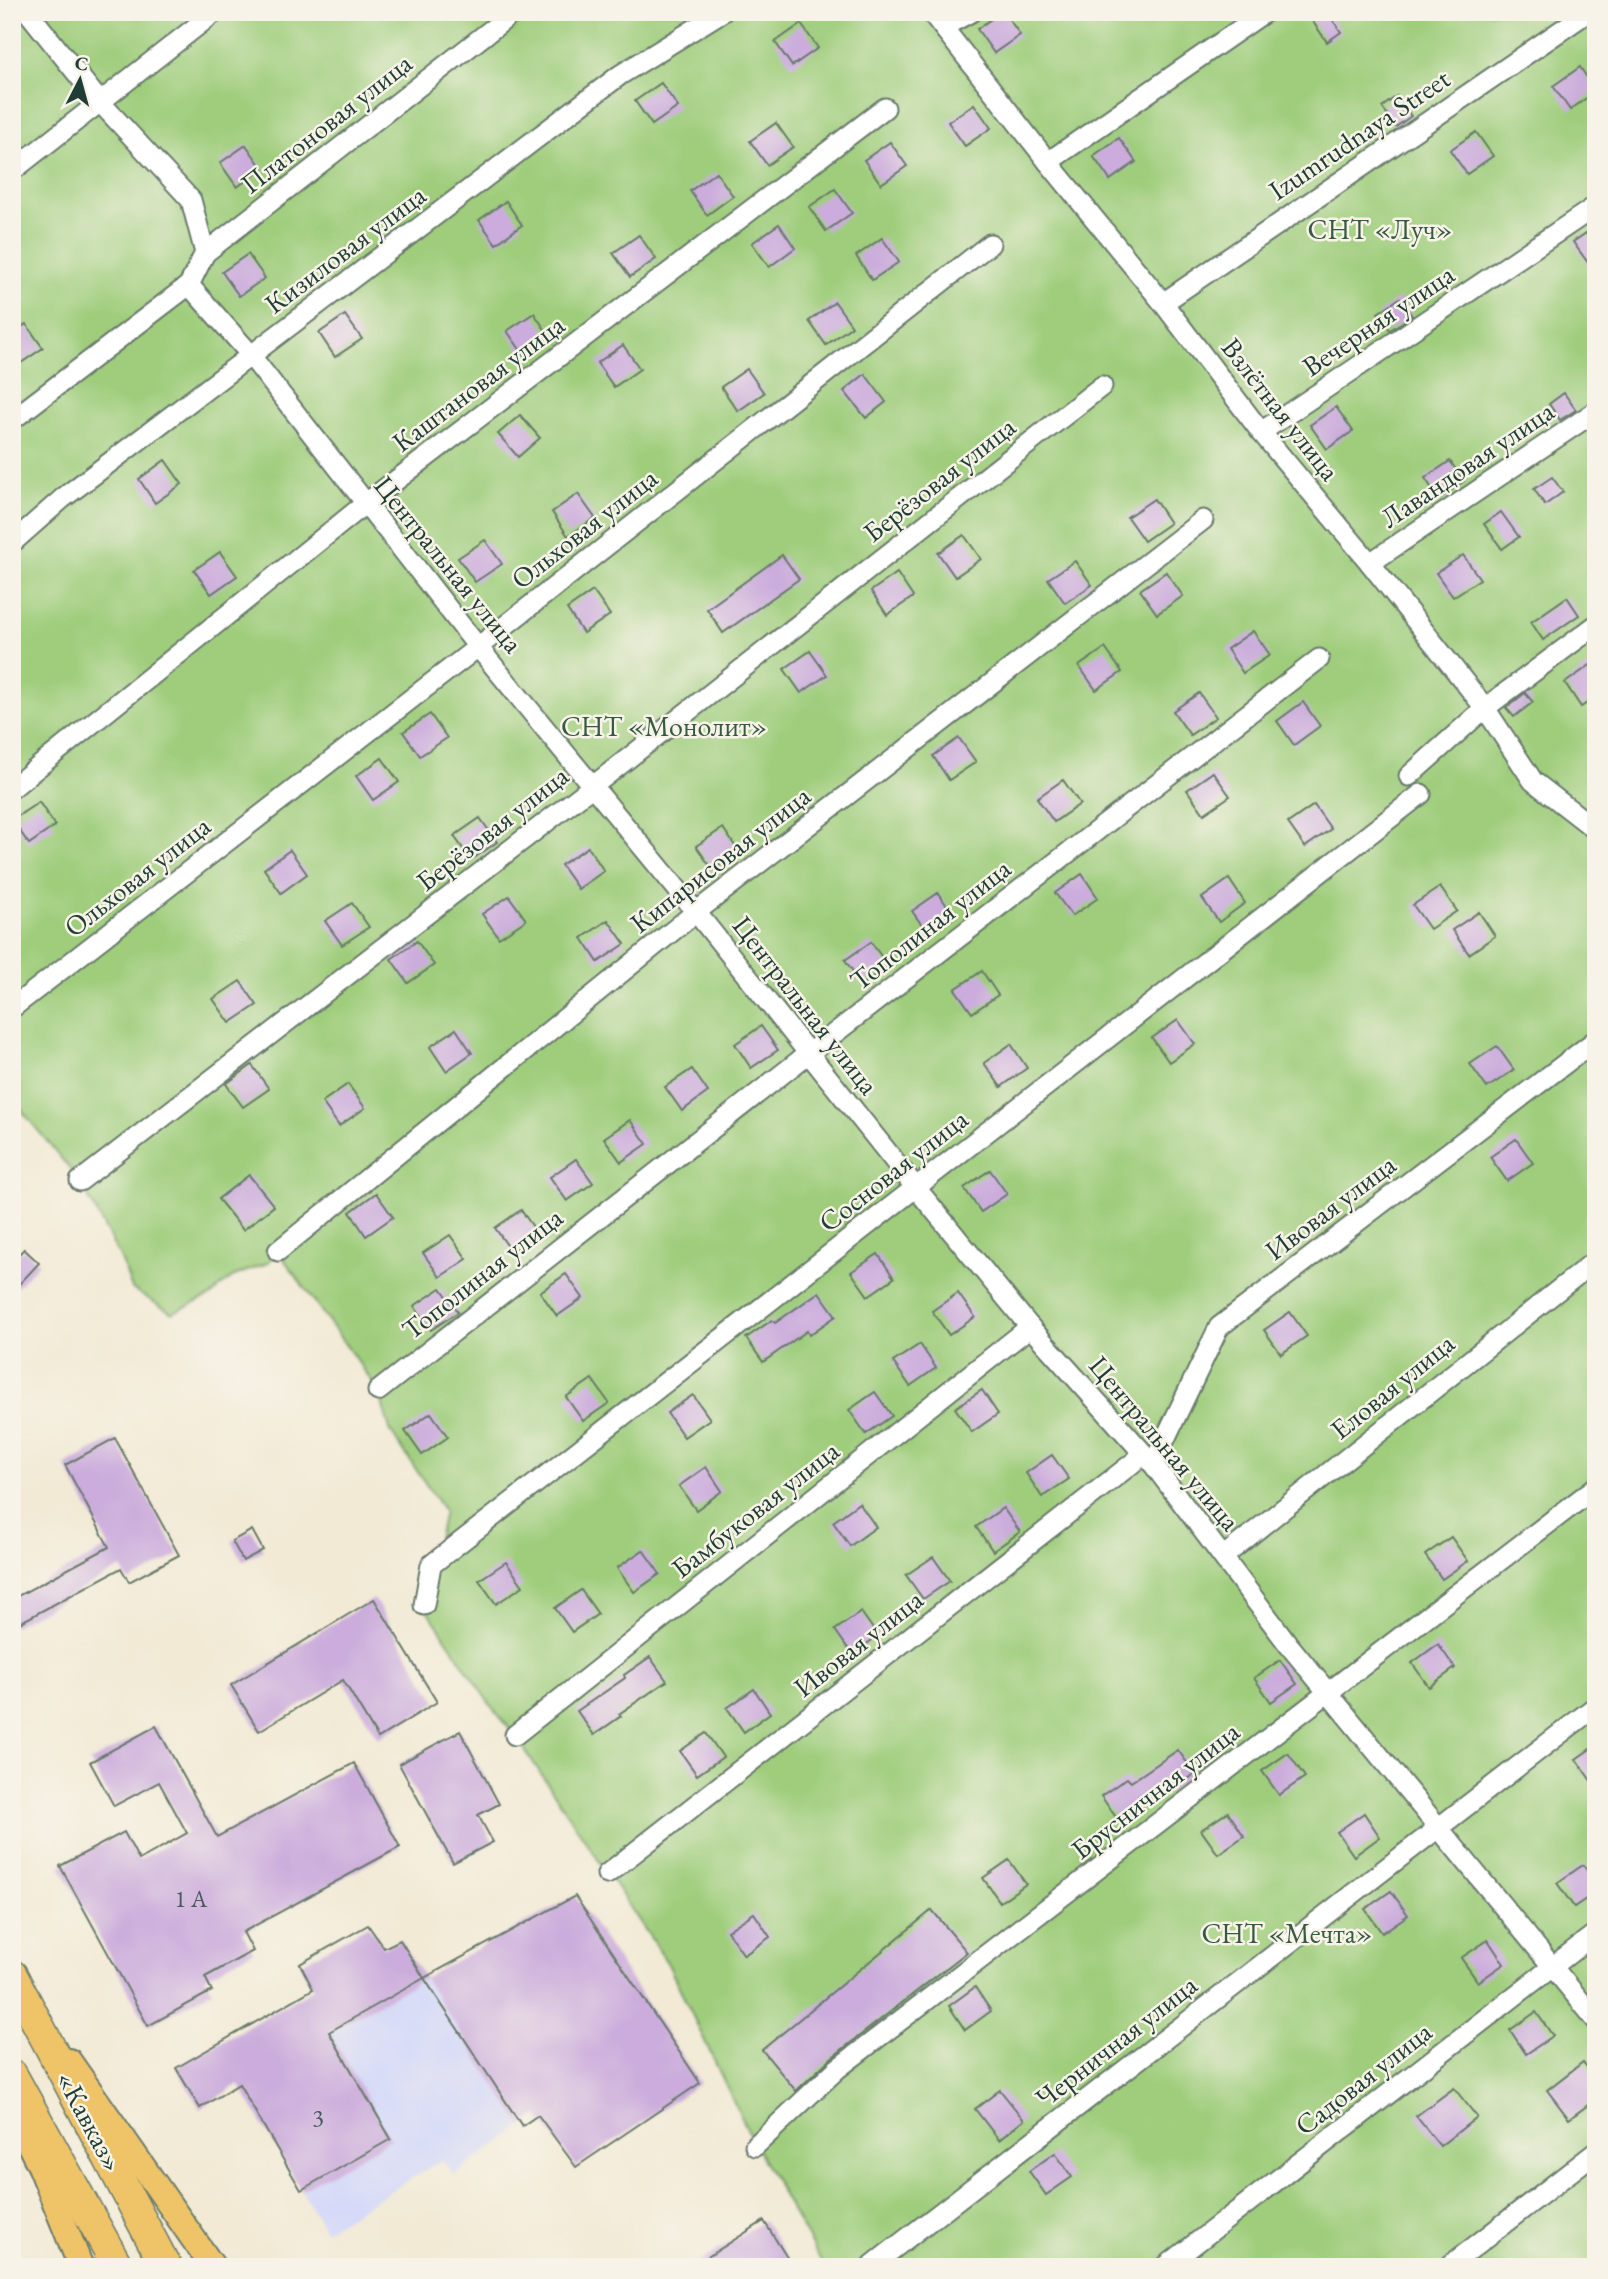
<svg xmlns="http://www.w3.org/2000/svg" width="1608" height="2279" font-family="'EB Garamond',serif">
	<rect width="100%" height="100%" fill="#f7f3e8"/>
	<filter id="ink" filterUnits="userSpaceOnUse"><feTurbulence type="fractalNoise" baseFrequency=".0143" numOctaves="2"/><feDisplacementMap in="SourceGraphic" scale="14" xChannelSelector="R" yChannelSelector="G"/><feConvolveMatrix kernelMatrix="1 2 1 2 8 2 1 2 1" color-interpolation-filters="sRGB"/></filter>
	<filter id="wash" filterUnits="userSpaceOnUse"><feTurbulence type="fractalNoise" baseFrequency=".00686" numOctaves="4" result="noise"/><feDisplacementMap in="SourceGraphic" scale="28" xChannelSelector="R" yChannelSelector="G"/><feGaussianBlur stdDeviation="1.57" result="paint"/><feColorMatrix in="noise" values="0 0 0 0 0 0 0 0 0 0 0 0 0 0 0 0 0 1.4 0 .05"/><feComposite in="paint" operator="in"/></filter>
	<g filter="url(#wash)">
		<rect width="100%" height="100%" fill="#f2ead5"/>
		<polygon fill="#d3d8f9" points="424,1978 522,2126 454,2175 442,2160 325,2230 301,2190 390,2139 239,2084"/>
		<polygon fill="#9fcd7b" stroke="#5f8558" stroke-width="2" points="12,12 1596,12 1596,2267 824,2267 755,2146 668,1964 515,1735 491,1706 424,1605 444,1511 391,1432 378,1390 278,1251 268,1263 237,1275 222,1285 211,1296 172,1313 132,1289 121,1259 80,1181 22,1111 12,1091"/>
		<g id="blocks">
			<g fill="#cbacdc">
				<polygon points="1001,12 1004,12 1020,35 994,53 977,29"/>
				<polygon points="1321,12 1327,12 1341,32 1327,42 1311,19"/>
				<polygon points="801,24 818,48 792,66 775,42"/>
				<polygon points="1580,67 1596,91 1570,110 1553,86"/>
				<polygon points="661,83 678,107 652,125 635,101"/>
				<polygon points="1397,96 1411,116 1396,127 1382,107"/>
				<polygon points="974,104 991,128 965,146 948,122"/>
				<polygon points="776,123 793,147 767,165 750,141"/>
				<polygon points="1476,132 1493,156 1467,174 1450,150"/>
				<polygon points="1119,138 1136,162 1110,180 1093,156"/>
				<polygon points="890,142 907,166 881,184 864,160"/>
				<polygon points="246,145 263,169 237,187 220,163"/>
				<polygon points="716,172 733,196 707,215 690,191"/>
				<polygon points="835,189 852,213 826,231 809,207"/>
				<polygon points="506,201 522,225 496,244 479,220"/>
				<polygon points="779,224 795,248 769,267 752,243"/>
				<polygon points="1586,233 1596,248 1596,274 1573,242"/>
				<polygon points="639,235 656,259 630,277 613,253"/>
				<polygon points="882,238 899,262 872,280 856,256"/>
				<polygon points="248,254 265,278 239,296 222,272"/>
				<polygon points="1400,298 1412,316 1390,330 1378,313"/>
				<polygon points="835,302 852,326 826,345 809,321"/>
				<polygon points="534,313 550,337 524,355 507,331"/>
				<polygon points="345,315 362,339 335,357 319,333"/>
				<polygon points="26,324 43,348 12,369 12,334"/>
				<polygon points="623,345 640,369 614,387 597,363"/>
				<polygon points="747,369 764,393 738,411 721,387"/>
				<polygon points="865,374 886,402 866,418 844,391"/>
				<polygon points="1564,393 1576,410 1560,420 1549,404"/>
				<polygon points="1336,407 1353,431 1327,449 1310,425"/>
				<polygon points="520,415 540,438 518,457 498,434"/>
				<polygon points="165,460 182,484 155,503 139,479"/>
				<polygon points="1450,461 1464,481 1439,499 1425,478"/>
				<polygon points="1552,477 1563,492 1545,505 1534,489"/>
				<polygon points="578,494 595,518 568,536 552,512"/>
				<polygon points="1154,499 1170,523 1144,541 1127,517"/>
				<polygon points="1501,512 1519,537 1502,549 1484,524"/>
				<polygon points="964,535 981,559 955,577 938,553"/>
				<polygon points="485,540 502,564 475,582 458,558"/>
				<polygon points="220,552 237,576 211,594 194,570"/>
				<polygon points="782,555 799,579 723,633 707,609"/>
				<polygon points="1463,555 1480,579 1453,597 1436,573"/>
				<polygon points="1075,561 1092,585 1065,603 1048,579"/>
				<polygon points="1166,572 1183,596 1157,614 1140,590"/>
				<polygon points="897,573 913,597 887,615 871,591"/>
				<polygon points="593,591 610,615 583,633 567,609"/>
				<polygon points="1567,597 1579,615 1543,640 1531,622"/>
				<polygon points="1253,631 1270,655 1243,673 1227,649"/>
				<polygon points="1105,648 1122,672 1096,690 1079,666"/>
				<polygon points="810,651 827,675 801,693 784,669"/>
				<polygon points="1596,661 1596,697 1581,707 1565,683"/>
				<polygon points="1199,693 1216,717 1190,735 1173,711"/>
				<polygon points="1525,693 1533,702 1514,717 1506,708"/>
				<polygon points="1303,702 1320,726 1294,745 1277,721"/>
				<polygon points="430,714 447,738 420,756 403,732"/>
				<polygon points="959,738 976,762 949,780 933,756"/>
				<polygon points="382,758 399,782 373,800 356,776"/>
				<polygon points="1213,772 1230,796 1204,814 1187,790"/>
				<polygon points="1063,780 1080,804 1054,822 1037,798"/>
				<polygon points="39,802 55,826 29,844 12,820"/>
				<polygon points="1314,805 1331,829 1305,847 1288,823"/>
				<polygon points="480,818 497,842 471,860 454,836"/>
				<polygon points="723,828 739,852 713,870 696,846"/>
				<polygon points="588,847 604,871 578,889 561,865"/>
				<polygon points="290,850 307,874 281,893 264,869"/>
				<polygon points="1082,874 1098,898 1072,916 1055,893"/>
				<polygon points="1229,879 1245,903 1219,922 1202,898"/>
				<polygon points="1440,887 1457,911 1430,929 1413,905"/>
				<polygon points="938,893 955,917 929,935 912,911"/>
				<polygon points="509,896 526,920 499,938 482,914"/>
				<polygon points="352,903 369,927 342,945 325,921"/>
				<polygon points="1479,912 1495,936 1469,954 1452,930"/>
				<polygon points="608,920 625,944 598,962 582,938"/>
				<polygon points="417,941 434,965 408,983 391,959"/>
				<polygon points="871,942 888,966 862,984 845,960"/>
				<polygon points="982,971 998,995 972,1013 955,989"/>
				<polygon points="240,981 257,1005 230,1023 213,999"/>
				<polygon points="1178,1020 1195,1044 1169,1062 1152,1038"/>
				<polygon points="761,1026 778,1050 751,1068 735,1044"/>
				<polygon points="456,1029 472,1053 446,1071 430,1047"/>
				<polygon points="1011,1044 1027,1068 1001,1087 984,1063"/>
				<polygon points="1497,1046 1514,1070 1487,1088 1470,1064"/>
				<polygon points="252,1065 269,1089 243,1107 226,1084"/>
				<polygon points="692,1069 708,1092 682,1111 665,1087"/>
				<polygon points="348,1084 365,1108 339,1126 322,1102"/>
				<polygon points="630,1120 647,1144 621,1162 604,1138"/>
				<polygon points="1516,1139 1533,1163 1507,1181 1490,1157"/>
				<polygon points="576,1159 593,1183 567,1201 550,1177"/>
				<polygon points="990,1170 1007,1194 981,1212 964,1188"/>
				<polygon points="249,1175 274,1206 243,1230 218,1199"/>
				<polygon points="376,1193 393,1217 366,1236 350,1212"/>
				<polygon points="521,1210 538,1234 512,1252 495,1228"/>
				<polygon points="450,1235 467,1259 440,1277 423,1253"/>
				<polygon points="24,1249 39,1263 12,1292 12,1261"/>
				<polygon points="878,1254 894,1278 868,1296 851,1272"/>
				<polygon points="566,1274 583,1298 557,1316 540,1292"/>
				<polygon points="441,1288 458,1312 431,1330 414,1306"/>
				<polygon points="819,1292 836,1316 809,1335 807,1331 763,1362 746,1338 772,1320 775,1323"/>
				<polygon points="958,1293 975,1317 949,1335 932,1311"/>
				<polygon points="1290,1312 1307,1336 1281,1354 1264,1330"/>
				<polygon points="920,1344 936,1368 910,1386 893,1362"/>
				<polygon points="592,1379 609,1403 583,1421 566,1397"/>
				<polygon points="982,1390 998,1414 972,1432 955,1408"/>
				<polygon points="875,1392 892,1416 866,1434 849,1410"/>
				<polygon points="693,1395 710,1419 684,1437 667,1413"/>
				<polygon points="431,1413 448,1437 422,1455 405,1431"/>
				<polygon points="115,1438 179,1555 129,1582 121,1568 12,1627 12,1599 109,1547 65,1465"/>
				<polygon points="1052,1455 1069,1479 1042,1497 1026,1473"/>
				<polygon points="706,1467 722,1491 696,1510 679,1486"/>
				<polygon points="859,1503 876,1527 850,1546 833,1522"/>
				<polygon points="1003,1508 1020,1532 993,1551 976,1527"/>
				<polygon points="252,1530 263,1550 243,1561 232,1541"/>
				<polygon points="1451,1537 1468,1561 1442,1579 1425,1555"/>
				<polygon points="643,1550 660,1574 634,1592 617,1568"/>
				<polygon points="933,1557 950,1581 923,1599 906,1575"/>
				<polygon points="506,1562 523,1586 496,1604 479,1580"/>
				<polygon points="581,1590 598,1614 572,1632 555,1608"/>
				<polygon points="374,1599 437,1702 378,1738 343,1680 259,1731 231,1685"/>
				<polygon points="861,1612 878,1636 852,1654 835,1630"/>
				<polygon points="1438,1644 1455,1668 1429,1687 1412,1663"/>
				<polygon points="650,1657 667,1681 619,1714 621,1716 594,1735 577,1711 625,1678 624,1675"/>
				<polygon points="1280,1660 1297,1684 1271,1702 1254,1678"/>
				<polygon points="754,1689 770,1713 744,1732 727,1708"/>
				<polygon points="156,1726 217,1837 354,1763 400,1847 243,1932 253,1951 205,1977 212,1991 148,2026 60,1866 124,1832 139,1860 187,1833 159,1782 114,1806 90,1762"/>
				<polygon points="460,1731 499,1804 478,1815 493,1842 453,1863 399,1764"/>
				<polygon points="706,1733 723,1757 697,1775 680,1751"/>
				<polygon points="1596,1745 1596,1788 1576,1759"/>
				<polygon points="1178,1750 1195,1774 1169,1792 1165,1787 1118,1820 1101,1796 1127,1778 1131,1782"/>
				<polygon points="1288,1753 1305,1777 1279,1795 1262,1771"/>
				<polygon points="1228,1812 1244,1836 1218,1854 1201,1830"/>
				<polygon points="1364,1813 1380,1837 1354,1856 1337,1832"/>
				<polygon points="1009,1860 1026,1884 1000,1902 983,1878"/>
				<polygon points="1583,1865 1596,1883 1596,1892 1574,1907 1557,1883"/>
				<polygon points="1391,1891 1408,1915 1382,1933 1365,1909"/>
				<polygon points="575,1896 700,2083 576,2167 538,2115 522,2126 424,1978"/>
				<polygon points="932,1910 967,1952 830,2059 796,2091 762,2050"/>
				<polygon points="754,1913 770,1937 744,1955 727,1931"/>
				<polygon points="368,1925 384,1948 400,1940 424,1978 329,2032 391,2139 301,2190 239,2084 200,2108 176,2068 313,1989 300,1964"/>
				<polygon points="1488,1940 1504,1964 1478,1982 1461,1958"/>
				<polygon points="975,1987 991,2011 965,2030 949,2006"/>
				<polygon points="1536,2012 1553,2036 1526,2054 1510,2030"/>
				<polygon points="1583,2062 1596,2078 1596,2099 1569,2119 1547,2090"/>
				<polygon points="1454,2088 1477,2117 1440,2146 1416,2116"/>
				<polygon points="1000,2090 1024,2120 999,2140 975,2109"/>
				<polygon points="1055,2153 1072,2177 1046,2195 1029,2171"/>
				<polygon points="764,2221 793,2267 692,2267"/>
			</g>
		</g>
	</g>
	<g filter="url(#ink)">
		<use href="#blocks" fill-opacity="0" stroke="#697a6c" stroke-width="2"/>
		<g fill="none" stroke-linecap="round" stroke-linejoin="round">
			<defs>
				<g id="minor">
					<polyline points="28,12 99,101 191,200 205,253 189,285 244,347 478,647 696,912 916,1188 1030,1327 1153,1464 1288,1644 1596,2020"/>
					<polyline points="931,12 1048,162 1163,303 1261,432 1370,563 1485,708 1533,781 1596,830"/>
					<polyline points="943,27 971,12"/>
					<polyline points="1048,162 1265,12"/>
					<polyline points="12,171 215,12"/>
					<polyline points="205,253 514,12"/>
					<polyline points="1163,303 1588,12"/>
					<polyline points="12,420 189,285"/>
					<polyline points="1261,432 1596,206"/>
					<polyline points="12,543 63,498 620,75 722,12"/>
					<polyline points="1370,563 1596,411"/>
					<polyline points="1409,776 1485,708 1596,625"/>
					<polyline points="12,788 365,504 885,108"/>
					<polyline points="12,1008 478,647 990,244"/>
					<polyline points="80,1181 593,786 1102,386"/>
					<polyline points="278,1251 696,912 1203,520"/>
					<polyline points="378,1391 809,1053 1319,659"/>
					<polyline points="1153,1464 1219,1327 1596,1040"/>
					<polyline points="1224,1556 1596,1260"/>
					<polyline points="424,1605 431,1565 1421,794"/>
					<polyline points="515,1735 1030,1327"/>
					<polyline points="607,1874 1143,1455"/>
					<polyline points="755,2146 837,2069 1596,1487"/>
					<polyline points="870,2267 1596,1706"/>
					<polyline points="1165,2267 1596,1933"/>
					<polyline points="1448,2267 1596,2152"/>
				</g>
				<g id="major">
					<polyline points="69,2061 213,2267"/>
					<polyline points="12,2109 41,2168 81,2267"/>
				</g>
				<g id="highway">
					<polyline points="12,1975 166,2267"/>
					<polyline points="12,2075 118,2267"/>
				</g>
			</defs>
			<use href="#minor" stroke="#697a6c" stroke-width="23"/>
			<use href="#major" stroke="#697a6c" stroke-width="28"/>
			<use href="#highway" stroke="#697a6c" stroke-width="33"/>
			<use href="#minor" stroke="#fff" stroke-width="19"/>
			<use href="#major" stroke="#efc469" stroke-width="24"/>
			<use href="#highway" stroke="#efc469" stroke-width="30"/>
		</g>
	</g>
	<g text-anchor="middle" stroke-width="5" stroke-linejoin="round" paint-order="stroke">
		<g font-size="24" fill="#4a595e">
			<text x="191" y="1907">1 А</text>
			<text x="318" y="2126">3</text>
		</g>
		<g font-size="28" fill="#1f3d34" stroke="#f7f3e8">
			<text transform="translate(326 123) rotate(-38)" y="10">Платоновая улица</text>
			<text transform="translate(1359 134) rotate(-34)" y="10">Izumrudnaya Street</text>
			<text transform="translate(345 249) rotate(-37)" y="10">Кизиловая улица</text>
			<text transform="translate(1378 320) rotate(-34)" y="10">Вечерняя улица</text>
			<text transform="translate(478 383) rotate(-37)" y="10">Каштановая улица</text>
			<text transform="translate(1281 409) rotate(52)" y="10">Взлётная улица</text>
			<text transform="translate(1467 464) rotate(-34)" y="10">Лавандовая улица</text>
			<text transform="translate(939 479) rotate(-38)" y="10">Берёзовая улица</text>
			<text transform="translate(584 528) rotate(-38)" y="10">Ольховая улица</text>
			<text transform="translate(449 564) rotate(51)" y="10">Центральная улица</text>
			<text transform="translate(492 828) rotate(-38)" y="10">Берёзовая улица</text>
			<text transform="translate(720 859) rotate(-38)" y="10">Кипарисовая улица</text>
			<text transform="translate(137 876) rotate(-38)" y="10">Ольховая улица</text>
			<text transform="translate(930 924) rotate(-38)" y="10">Тополиная улица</text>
			<text transform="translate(806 1005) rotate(52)" y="10">Центральная улица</text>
			<text transform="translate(893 1170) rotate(-38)" y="10">Сосновая улица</text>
			<text transform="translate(1330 1207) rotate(-37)" y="10">Ивовая улица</text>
			<text transform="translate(482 1273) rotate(-38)" y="10">Тополиная улица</text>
			<text transform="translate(1392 1386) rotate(-39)" y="10">Еловая улица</text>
			<text transform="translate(1165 1443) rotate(50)" y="10">Центральная улица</text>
			<text transform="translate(755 1509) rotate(-38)" y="10">Бамбуковая улица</text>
			<text transform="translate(858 1643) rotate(-38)" y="10">Ивовая улица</text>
			<text transform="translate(1155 1790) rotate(-38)" y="10">Брусничная улица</text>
			<text transform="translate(1116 2041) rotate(-38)" y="10">Черничная улица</text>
			<text transform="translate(1363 2078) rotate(-38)" y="10">Садовая улица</text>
			<text transform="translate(90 2121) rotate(62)" y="10">«Кавказ»</text>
		</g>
		<g font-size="28" fill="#395a42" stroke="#f7f3e8">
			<text x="1380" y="239">СНТ «Луч»</text>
			<text x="664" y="736">СНТ «Монолит»</text>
			<text x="1287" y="1943">СНТ «Мечта»</text>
		</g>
	</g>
	<rect width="1608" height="2279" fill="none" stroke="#f7f3e8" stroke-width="42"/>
	<g transform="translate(80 80) rotate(6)" stroke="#f7f3e8" stroke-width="5" paint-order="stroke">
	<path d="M0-5L12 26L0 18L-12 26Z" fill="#1f3d34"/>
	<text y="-10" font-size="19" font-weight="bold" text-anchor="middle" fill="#1f3d34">С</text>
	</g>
</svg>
